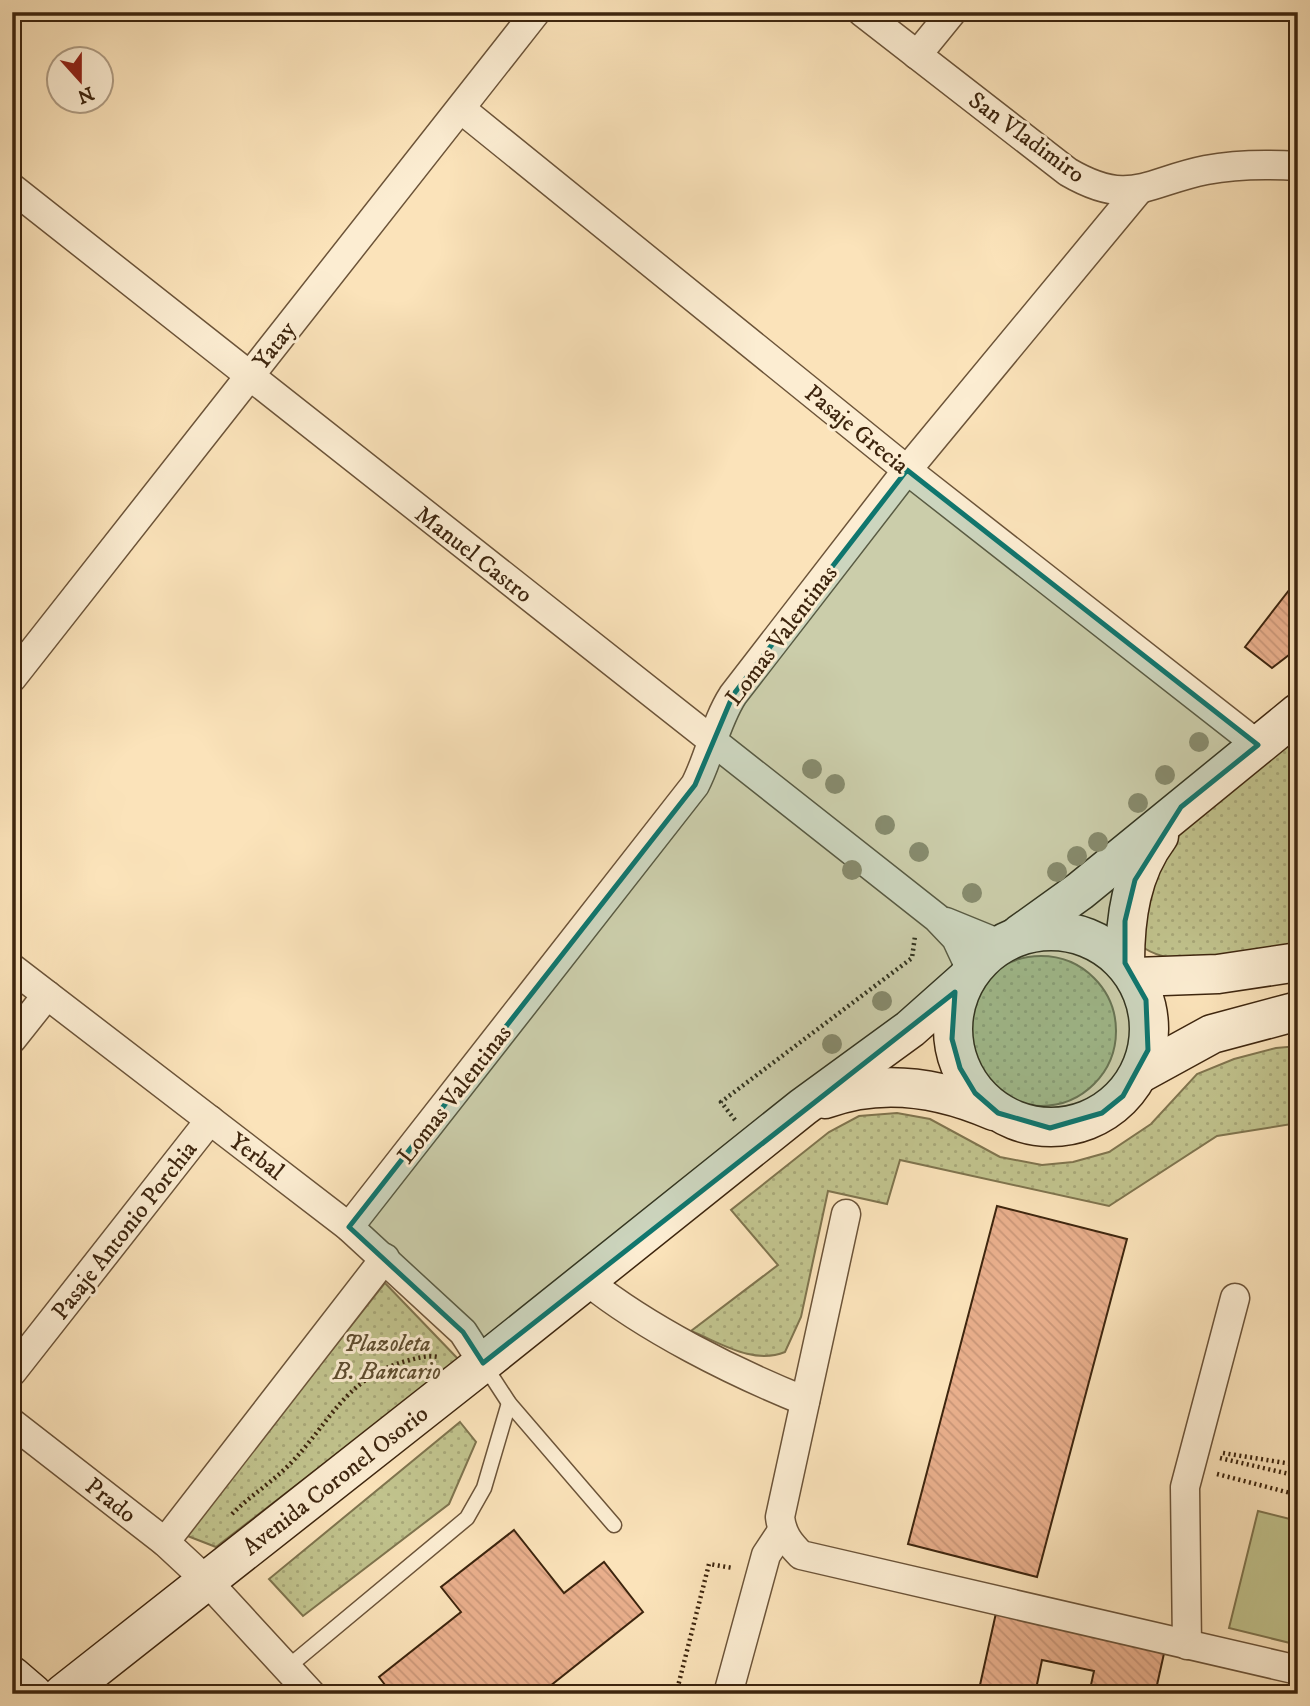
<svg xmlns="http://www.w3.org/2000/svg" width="1310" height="1706" font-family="'IM FELL DW Pica',serif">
	<defs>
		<pattern id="grass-dots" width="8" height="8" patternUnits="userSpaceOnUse" patternTransform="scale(1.75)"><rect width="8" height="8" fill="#c1c38d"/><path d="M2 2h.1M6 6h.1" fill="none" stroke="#a7a778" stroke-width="1.8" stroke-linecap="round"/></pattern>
		<pattern id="building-back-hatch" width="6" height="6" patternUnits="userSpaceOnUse" patternTransform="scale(1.75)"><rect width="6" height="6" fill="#e9af8c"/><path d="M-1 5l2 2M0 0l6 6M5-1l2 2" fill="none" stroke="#c99678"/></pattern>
	</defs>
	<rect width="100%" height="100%" fill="#fbe3ba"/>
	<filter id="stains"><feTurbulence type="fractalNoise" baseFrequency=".00286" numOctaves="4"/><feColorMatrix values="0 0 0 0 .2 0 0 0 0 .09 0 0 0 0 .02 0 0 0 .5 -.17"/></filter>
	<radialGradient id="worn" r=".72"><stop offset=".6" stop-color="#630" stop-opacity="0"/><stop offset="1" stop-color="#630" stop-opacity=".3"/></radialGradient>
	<g fill="url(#grass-dots)" stroke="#7f744e" stroke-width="2">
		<path d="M1298,727V944C1254,951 1177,975 1140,945L1151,855Z"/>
		<circle cx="1041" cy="1031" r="75"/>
		<path d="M1298,1046V1123L1217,1136L1109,1206L900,1160L887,1204L828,1191L801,1317L785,1352C753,1365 721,1343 691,1331L778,1265L731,1210L829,1132L859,1116L897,1113L930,1119L1000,1157L1042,1165L1073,1162L1109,1152L1151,1124L1197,1074L1234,1059L1276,1048Z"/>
		<polygon points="385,1283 459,1360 216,1547 185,1535"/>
		<polygon points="460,1422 476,1442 449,1504 303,1616 269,1579"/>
	</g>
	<polygon fill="#c1c38d" stroke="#7f744e" stroke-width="2" points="1258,1511 1298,1521 1298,1645 1229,1628"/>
	<g fill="url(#building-back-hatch)" stroke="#3d250e" stroke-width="2">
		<polygon points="1293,585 1298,591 1298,648 1272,668 1245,647"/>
		<polygon points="997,1206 1127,1239 1037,1577 908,1544"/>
		<polygon points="514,1530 564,1593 604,1562 643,1612 540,1694 392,1694 379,1677 461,1612 441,1587"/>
		<polygon points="996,1613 1165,1649 1155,1694 1089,1694 1094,1671 1042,1660 1035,1694 978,1694"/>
	</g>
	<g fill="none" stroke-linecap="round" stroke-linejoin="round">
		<defs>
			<g id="service">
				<polyline points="483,1363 509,1403 614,1525"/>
				<polyline points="288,1667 467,1518 484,1488 509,1403"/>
			</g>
			<g id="minor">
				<path d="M862,12L1068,172C1130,208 1146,182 1206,170C1237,164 1267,164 1298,166"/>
				<polyline points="917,55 952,12"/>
				<polyline points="461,109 907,470 1258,745"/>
				<polyline points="12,188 937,918 956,938 971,970"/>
				<polyline points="12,678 536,12"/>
				<polyline points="946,922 1000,944"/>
				<polyline points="12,968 349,1227 463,1332 483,1363"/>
				<polyline points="12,1039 47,995"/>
				<path d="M846,1214L780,1517C782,1534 789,1543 801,1555L1298,1670"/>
				<path d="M349,1227L695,785C710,756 715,723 733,695L907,470L1137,192"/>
				<path d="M586,1280C647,1329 733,1372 805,1401"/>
				<polyline points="12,1372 210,1120"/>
				<polyline points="12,1423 165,1542 207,1581 311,1694"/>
				<polyline points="165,1542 385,1258"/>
				<polyline points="1187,1645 1185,1487 1235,1298"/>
				<polyline points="728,1694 766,1555 782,1531"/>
			</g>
			<g id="secondary">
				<circle cx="1051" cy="1029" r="98"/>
				<polyline points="1020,934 1080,891 1298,713"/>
				<path d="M1125,963C1125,918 1131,873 1159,836"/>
				<polyline points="1136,977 1218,974 1298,962"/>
				<polyline points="1139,1074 1212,1034 1298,1011"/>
				<path d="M825,1099C882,1078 939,1087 994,1111"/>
				<polyline points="12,1676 33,1694"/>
				<polyline points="63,1694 483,1363 803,1107 910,1029 964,981"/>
			</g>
		</defs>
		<use href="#service" stroke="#6c5439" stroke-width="17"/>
		<use href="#minor" stroke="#6c5439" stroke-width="31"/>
		<use href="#secondary" stroke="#3d250e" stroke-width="41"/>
		<g stroke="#3d250e" stroke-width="4.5" stroke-dasharray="2 3.5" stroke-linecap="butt">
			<polyline points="735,1120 721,1102 912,958 915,936"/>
			<polyline points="1223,1453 1298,1465"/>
			<polyline points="1220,1458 1298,1476"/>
			<polyline points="1217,1474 1298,1495"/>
			<path d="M232,1514C250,1496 271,1483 289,1465C330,1423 345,1378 406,1361C417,1358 427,1355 438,1357"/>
			<polyline points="676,1694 709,1564 733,1568"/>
		</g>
		<use href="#service" stroke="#fcedd2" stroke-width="14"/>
		<use href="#minor" stroke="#fcedd2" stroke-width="28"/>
		<use href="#secondary" stroke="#fcedd2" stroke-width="38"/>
	</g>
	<g fill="#a5906d">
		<circle cx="1199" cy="742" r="10"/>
		<circle cx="812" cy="769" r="10"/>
		<circle cx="1165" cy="775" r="10"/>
		<circle cx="835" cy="784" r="10"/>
		<circle cx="1138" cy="803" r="10"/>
		<circle cx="885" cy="825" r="10"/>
		<circle cx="1098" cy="842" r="10"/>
		<circle cx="919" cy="852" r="10"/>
		<circle cx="1077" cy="856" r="10"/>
		<circle cx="852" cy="870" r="10"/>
		<circle cx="1057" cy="872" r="10"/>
		<circle cx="972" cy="893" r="10"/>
		<circle cx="882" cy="1001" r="10"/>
		<circle cx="832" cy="1044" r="10"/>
	</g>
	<path fill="#0f766e" fill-opacity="0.2" stroke="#0f766e" stroke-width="5" stroke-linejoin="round" d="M907,470L1258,745L1181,807L1135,880L1125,921V963L1146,1000L1148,1050L1123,1096L1102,1113L1050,1128L998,1113L975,1093L960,1068L952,1039L955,992L483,1363L463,1332L349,1227L695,785L733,695Z"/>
	<g text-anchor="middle" stroke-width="6" stroke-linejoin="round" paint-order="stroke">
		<g font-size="24" fill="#3d250e" stroke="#fcedd2">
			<text transform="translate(1027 137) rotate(36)" y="8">San Vladimiro</text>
			<text transform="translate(274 345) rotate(-52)" y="8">Yatay</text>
			<text transform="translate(857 429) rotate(39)" y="8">Pasaje Grecia</text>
			<text transform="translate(474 554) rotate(38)" y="8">Manuel Castro</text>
			<text transform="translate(781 635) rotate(-53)" y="8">Lomas Valentinas</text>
			<text transform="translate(454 1094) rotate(-52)" y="8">Lomas Valentinas</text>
			<text transform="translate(257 1156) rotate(37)" y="8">Yerbal</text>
			<text transform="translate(124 1230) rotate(-52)" y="8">Pasaje Antonio Porchia</text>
			<text transform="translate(335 1480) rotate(-38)" y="8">Avenida Coronel Osorio</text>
			<text transform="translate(111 1500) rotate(38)" y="8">Prado</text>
		</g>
		<g font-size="24" font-style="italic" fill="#5e4c2e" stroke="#fcedd2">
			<text x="387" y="1351">Plazoleta<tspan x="387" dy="28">B. Bancario</tspan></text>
		</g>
	</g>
	<rect width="1310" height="1706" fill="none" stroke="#fbe3ba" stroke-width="42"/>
	<rect x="14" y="14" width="1282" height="1678" fill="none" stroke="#3d250e" stroke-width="3.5"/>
	<rect x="21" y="21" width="1268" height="1664" fill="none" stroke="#3d250e" stroke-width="2"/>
	<g transform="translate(80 80) rotate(159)"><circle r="33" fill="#fcedd2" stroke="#b09d84" stroke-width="2"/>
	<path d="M0-5L12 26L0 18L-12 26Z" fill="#8f2418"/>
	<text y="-10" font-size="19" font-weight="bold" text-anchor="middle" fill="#3d250e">N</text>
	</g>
	<rect width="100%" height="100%" filter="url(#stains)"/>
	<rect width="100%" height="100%" fill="url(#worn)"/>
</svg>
